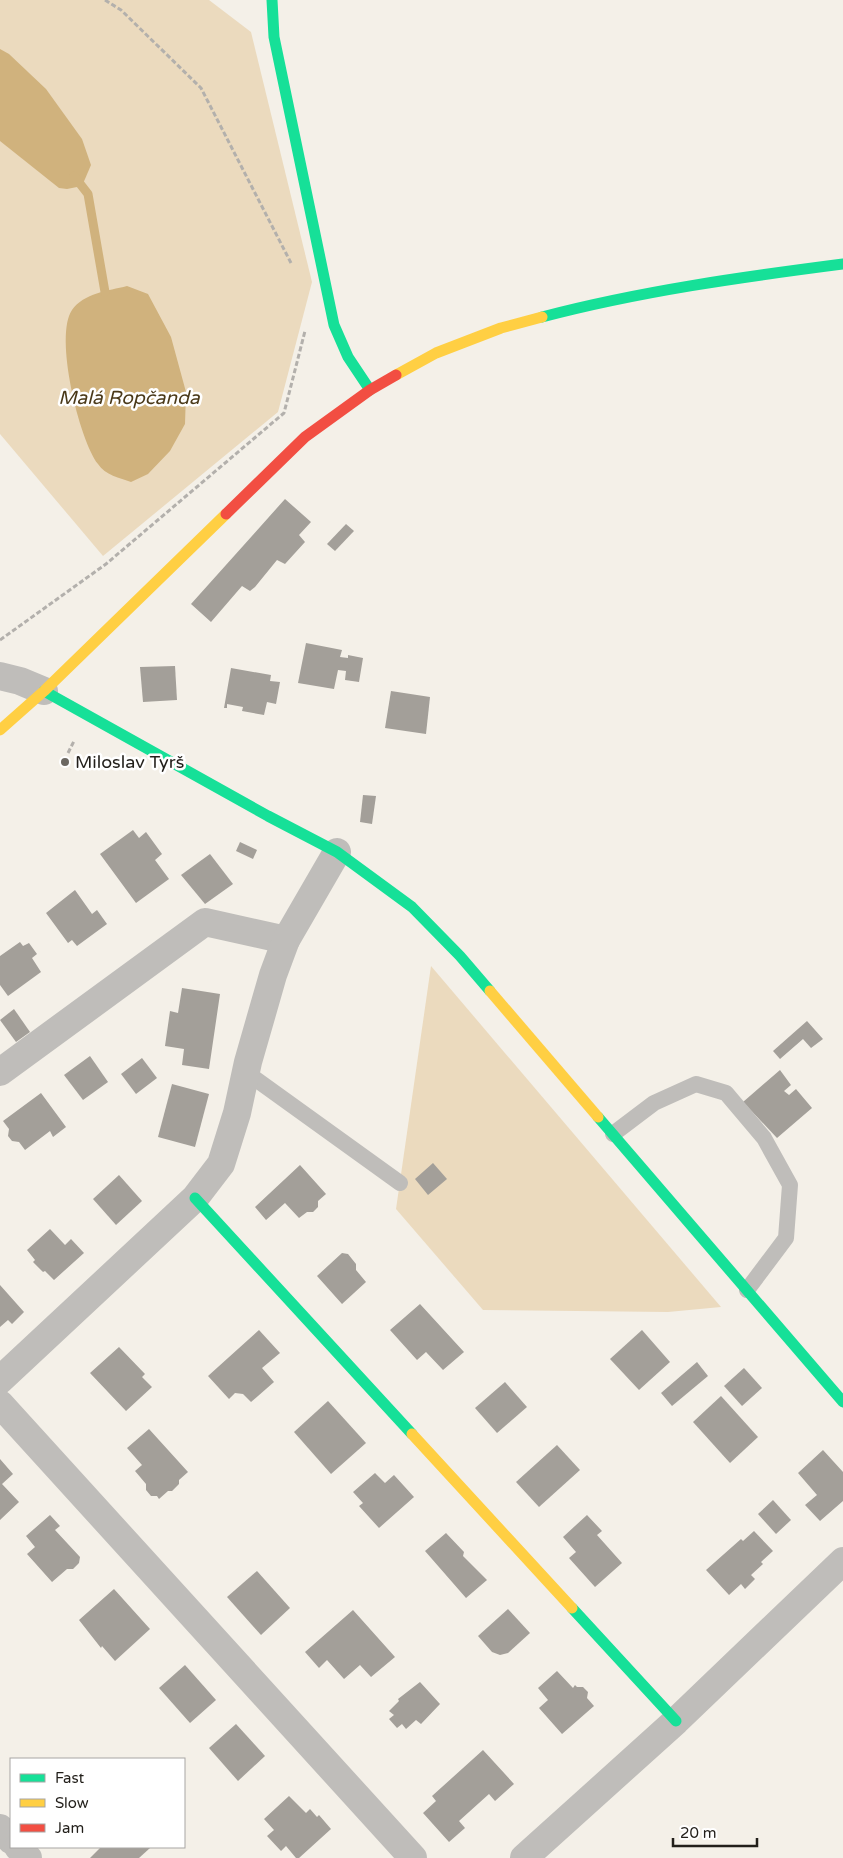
<svg xmlns="http://www.w3.org/2000/svg" width="843" height="1858" font-family="'Varela Round',sans-serif">
	<rect width="100%" height="100%" fill="#f4f0e8"/>
	<g fill="#ebdabe">
		<polygon points="0,0 209,0 251,32 312,282 278,412 103,556 0,434"/>
		<polygon points="431,966 721,1307 668,1312 483,1310 396,1209"/>
	</g>
	<g fill="#d0b27d">
		<polygon points="0,49 9,54 46,89 82,139 91,165 82,186 67,189 59,188 0,141"/>
		<path d="M127,286L148,294L171,337L186,392L185,424L170,451L148,474L131,482C120,478 105,475 98,464C79,439 54,336 72,310C84,293 108,291 127,286Z"/>
	</g>
	<g fill="none" stroke-linecap="round" stroke-linejoin="round">
		<polyline stroke="#d0b27d" stroke-width="9" points="74,176 88,194 105,292"/>
	</g>
	<g fill="#a39f99">
		<polygon points="285,499 311,522 299,535 305,542 285,564 277,560 255,587 250,591 242,586 211,622 191,604"/>
		<polygon points="346,524 354,531 335,551 327,544"/>
		<polygon points="306,643 342,650 340,657 348,658 348,655 363,658 359,682 345,680 346,671 338,670 334,689 298,683"/>
		<polygon points="175,666 177,700 143,702 140,667"/>
		<polygon points="231,668 271,675 270,681 280,682 276,704 267,702 264,715 242,711 243,707 227,704 227,708 224,708"/>
		<polygon points="391,691 430,697 426,734 385,728"/>
		<polygon points="363,795 376,796 372,824 360,822"/>
		<polygon points="133,830 139,838 146,832 162,854 155,860 169,879 136,903 100,854"/>
		<polygon points="240,842 257,850 253,859 236,851"/>
		<polygon points="210,854 233,884 205,904 181,875"/>
		<polygon points="75,890 92,914 97,910 107,924 77,946 72,940 68,943 46,913"/>
		<polygon points="20,942 23,946 29,943 37,954 32,958 41,972 8,996 0,985 0,956"/>
		<polygon points="182,988 220,994 209,1069 182,1065 184,1049 165,1046 170,1011 178,1013"/>
		<polygon points="14,1009 30,1032 16,1042 0,1020"/>
		<polygon points="807,1021 823,1039 811,1048 803,1039 780,1059 773,1051"/>
		<polygon points="90,1056 108,1082 83,1100 64,1075"/>
		<polygon points="142,1058 157,1078 136,1094 121,1074"/>
		<polygon points="780,1070 791,1085 784,1091 789,1095 796,1089 812,1108 777,1138 743,1102"/>
		<polygon points="172,1084 209,1094 195,1147 158,1137"/>
		<polygon points="41,1093 66,1127 53,1137 50,1131 25,1150 19,1142 12,1141 8,1136 9,1129 3,1121"/>
		<polygon points="433,1163 447,1179 428,1195 415,1179"/>
		<polygon points="300,1165 326,1194 318,1201 318,1207 313,1212 307,1212 299,1218 285,1203 266,1220 255,1207"/>
		<polygon points="119,1175 142,1201 116,1225 93,1199"/>
		<polygon points="50,1229 65,1245 71,1239 84,1253 54,1280 45,1271 43,1272 33,1262 35,1260 27,1250"/>
		<polygon points="342,1253 348,1254 356,1264 356,1270 366,1282 342,1304 317,1276"/>
		<polygon points="0,1285 24,1312 12,1324 8,1320 0,1327"/>
		<polygon points="420,1304 464,1352 443,1370 426,1352 417,1360 390,1330"/>
		<polygon points="259,1330 280,1353 262,1368 274,1382 251,1402 243,1394 235,1393 229,1399 208,1376"/>
		<polygon points="642,1330 670,1362 639,1390 610,1359"/>
		<polygon points="119,1347 145,1374 142,1377 152,1387 126,1411 90,1373"/>
		<polygon points="697,1362 708,1376 672,1406 661,1393"/>
		<polygon points="744,1368 762,1388 742,1406 724,1386"/>
		<polygon points="505,1382 527,1407 497,1433 475,1408"/>
		<polygon points="721,1396 758,1437 730,1463 693,1422"/>
		<polygon points="328,1401 366,1443 331,1474 294,1432"/>
		<polygon points="149,1429 188,1472 179,1480 179,1484 172,1491 168,1491 159,1499 157,1496 151,1496 146,1490 146,1484 135,1471 142,1465 127,1448"/>
		<polygon points="557,1445 580,1470 539,1507 516,1482"/>
		<polygon points="823,1450 843,1472 843,1501 820,1521 805,1505 817,1495 798,1473"/>
		<polygon points="0,1459 13,1474 2,1484 19,1502 0,1520"/>
		<polygon points="375,1473 385,1483 394,1475 414,1497 379,1528 359,1506 363,1503 353,1492"/>
		<polygon points="773,1500 791,1520 776,1534 758,1514"/>
		<polygon points="50,1515 60,1526 55,1530 80,1557 79,1563 73,1569 67,1569 52,1582 27,1554 35,1547 26,1536"/>
		<polygon points="587,1515 602,1531 597,1535 622,1563 595,1587 569,1558 576,1552 563,1537"/>
		<polygon points="754,1531 773,1551 761,1562 763,1564 751,1575 755,1579 745,1589 741,1584 729,1595 706,1570 741,1539 743,1541"/>
		<polygon points="446,1533 464,1552 463,1556 487,1580 466,1598 425,1551"/>
		<polygon points="257,1571 290,1608 261,1635 227,1597"/>
		<polygon points="114,1589 150,1629 115,1661 102,1646 101,1648 79,1620"/>
		<polygon points="508,1609 530,1633 508,1653 500,1655 492,1652 478,1636"/>
		<polygon points="353,1610 395,1657 371,1677 360,1665 344,1679 327,1660 319,1668 305,1652"/>
		<polygon points="185,1665 216,1700 190,1723 159,1688"/>
		<polygon points="557,1671 573,1688 575,1685 577,1687 583,1687 588,1692 587,1698 594,1706 562,1734 539,1708 548,1700 538,1688"/>
		<polygon points="420,1682 440,1704 421,1724 416,1720 406,1729 402,1724 397,1728 389,1719 394,1715 389,1711 399,1701 398,1699"/>
		<polygon points="236,1724 265,1756 238,1781 209,1748"/>
		<polygon points="483,1750 514,1784 495,1801 489,1794 459,1821 465,1828 449,1842 423,1813 436,1801 432,1796"/>
		<polygon points="289,1796 306,1813 310,1809 317,1817 319,1815 331,1829 299,1858 296,1858 286,1846 281,1851 267,1836 274,1830 264,1819"/>
		<polygon points="101,1847 149,1847 150,1848 139,1858 90,1858"/>
	</g>
	<g fill="none" stroke-linecap="round" stroke-linejoin="round">
		<g stroke="#b3b0ac" stroke-width="3" stroke-dasharray="5 2.5" stroke-linecap="butt">
			<polyline points="105,0 121,10 201,88 291,263"/>
			<polyline points="0,640 106,564 284,413 305,331"/>
			<polyline points="68,753 74,741"/>
		</g>
		<g stroke="#bfbdba" stroke-width="16">
			<polyline points="246,1072 400,1183"/>
			<polyline points="613,1134 654,1103 696,1084 726,1093 764,1138 790,1185 786,1238 747,1290"/>
		</g>
		<g stroke="#bfbdba" stroke-width="28">
			<polyline points="0,676 20,681 44,691"/>
			<polyline points="0,1072 205,922 286,940"/>
			<polyline points="0,1380 195,1198 221,1164 237,1113 248,1062 273,975 286,940 337,852"/>
			<polyline points="0,1404 413,1858"/>
			<polyline points="0,1828 11,1840"/>
			<polyline points="18,1847 28,1858"/>
			<polyline points="524,1858 676,1721 843,1561"/>
		</g>
		<g stroke="#16e098" stroke-width="11">
			<polyline points="272,0 274,37 334,325 348,357 370,390"/>
			<path d="M542,317C641,291 742,277 843,264"/>
			<polyline points="44,691 268,816 337,852 412,907 460,956 490,991"/>
			<polyline points="598,1117 843,1402"/>
			<polyline points="195,1198 412,1434"/>
			<polyline points="572,1608 676,1721"/>
		</g>
		<g stroke="#ffcf43" stroke-width="11">
			<polyline points="396,375 436,353 501,328 542,317"/>
			<polyline points="0,730 44,691 226,514"/>
			<polyline points="490,991 598,1117"/>
			<polyline points="412,1434 572,1608"/>
		</g>
		<polyline stroke="#f24e42" stroke-width="11" points="226,514 305,437 370,390 396,375"/>
	</g>
	<circle fill="#6c6862" stroke="#fff" stroke-width="2" cx="65" cy="762" r="5"/>
	<g text-anchor="middle" stroke-width="5" stroke-linejoin="round" paint-order="stroke">
		<g font-size="18" fill="#221f1a" stroke="#fff" text-anchor="start">
			<text x="75" y="768">Miloslav Tyrš</text>
		</g>
		<g font-size="19" font-style="italic" fill="#4a3919" stroke="#fff">
			<text x="129" y="404">Malá Ropčanda</text>
		</g>
	</g>
	<rect x="10" y="1758" width="175" height="90" fill="#ffffff" stroke="#a7a5a3"/>
	<rect x="20" y="1774" width="25" height="8" fill="#16e098" stroke="#a7a5a3"/>
	<text x="55" y="1783" font-size="15" fill="#221f1a">Fast</text>
	<rect x="20" y="1799" width="25" height="8" fill="#ffcf43" stroke="#a7a5a3"/>
	<text x="55" y="1808" font-size="15" fill="#221f1a">Slow</text>
	<rect x="20" y="1824" width="25" height="8" fill="#f24e42" stroke="#a7a5a3"/>
	<text x="55" y="1833" font-size="15" fill="#221f1a">Jam</text>
	<path d="M673 1838v8h84v-8" fill="none" stroke="#221f1a" stroke-width="2.5"/>
	<text x="680" y="1838" font-size="15" fill="#221f1a" stroke="#ffffff" stroke-width="4" paint-order="stroke">20 m</text>
</svg>
